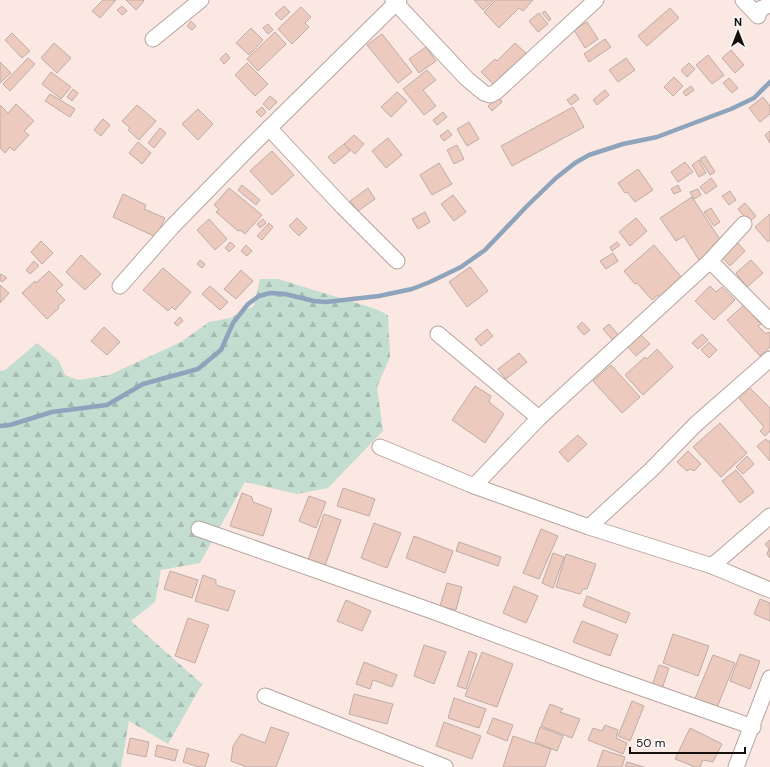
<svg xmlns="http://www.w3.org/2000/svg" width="770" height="767" font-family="'DM Sans',sans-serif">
	<defs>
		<pattern id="forest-firs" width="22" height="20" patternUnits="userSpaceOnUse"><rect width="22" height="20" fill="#c3ddd0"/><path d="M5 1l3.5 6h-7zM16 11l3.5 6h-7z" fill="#a7bcb1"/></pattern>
	</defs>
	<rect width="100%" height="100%" fill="#fbe8e2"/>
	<polygon fill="url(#forest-firs)" points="260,279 278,279 376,309 388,315 390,357 377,387 383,431 328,488 297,494 245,482 200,563 161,570 155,602 131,621 202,684 168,744 129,721 121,767 0,767 0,371 5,370 37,343 59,361 65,375 78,380 109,375 181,342 209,322 230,318 254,306"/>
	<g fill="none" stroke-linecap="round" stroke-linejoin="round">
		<polyline stroke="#8ea4bc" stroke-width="4.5" points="0,426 10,425 52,412 107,405 143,384 198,369 221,350 233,323 248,304 259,296 270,293 285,294 314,301 326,302 379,296 412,289 430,282 461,267 485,250 527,206 556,178 575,163 589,155 623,144 657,137 731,109 754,98 770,82"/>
	</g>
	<g fill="#edcabe" stroke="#beaca6">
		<polygon points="103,0 116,0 100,18 92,11"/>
		<polygon points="126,0 143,0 144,1 136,10"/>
		<polygon points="474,0 494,0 483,10"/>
		<polygon points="496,0 533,0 523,11 519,8 499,28 484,12"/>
		<polygon points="122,6 127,11 122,15 117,10"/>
		<polygon points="284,6 290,12 281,20 275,14"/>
		<polygon points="301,7 311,17 305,23 309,27 292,44 278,29"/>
		<polygon points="670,8 679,18 647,46 638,36"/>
		<polygon points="545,11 551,19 549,21 542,13"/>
		<polygon points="539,13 548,24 538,32 529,21"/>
		<polygon points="191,21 196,26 192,30 187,26"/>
		<polygon points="587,22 598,39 585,48 574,30"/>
		<polygon points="268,24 273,30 268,34 263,28"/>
		<polygon points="251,28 263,40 249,55 236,43"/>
		<polygon points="275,32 286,44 258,71 247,59"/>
		<polygon points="12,33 30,51 22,58 5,40"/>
		<polygon points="382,34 412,72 398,83 367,45"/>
		<polygon points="605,39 611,47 589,62 584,54"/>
		<polygon points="54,43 71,58 57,73 41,58"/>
		<polygon points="515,43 527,54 495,86 481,72 495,59 497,61"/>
		<polygon points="426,47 436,61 419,73 409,59"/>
		<polygon points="731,50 744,65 735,73 722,58"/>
		<polygon points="226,53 230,58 224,64 220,59"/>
		<polygon points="708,55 724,75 712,84 696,65"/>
		<polygon points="28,58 35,64 10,91 3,84"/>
		<polygon points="626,58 635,70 618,82 609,70"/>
		<polygon points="0,62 11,73 0,83"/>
		<polygon points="247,63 268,84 255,96 235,75"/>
		<polygon points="689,63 695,69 687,77 681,70"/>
		<polygon points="427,70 436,80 423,90 436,106 424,115 403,89"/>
		<polygon points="51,72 71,87 61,99 42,84"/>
		<polygon points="674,77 683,86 673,96 664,87"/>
		<polygon points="729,78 738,88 732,93 723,83"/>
		<polygon points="691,86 694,90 686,96 683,92"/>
		<polygon points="73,89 78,93 72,101 67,97"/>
		<polygon points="605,90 609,95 597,105 593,100"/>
		<polygon points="397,92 407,101 391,117 381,107"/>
		<polygon points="50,94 75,109 70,117 45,101"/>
		<polygon points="575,94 579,99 571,105 567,100"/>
		<polygon points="270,96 277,102 269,110 263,104"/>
		<polygon points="499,97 502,102 492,111 488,106"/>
		<polygon points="763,97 770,106 770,114 760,122 749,108"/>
		<polygon points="16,104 34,121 24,131 29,135 14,151 10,147 5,153 0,148 0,105 8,113"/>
		<polygon points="137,105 156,121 139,140 128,130 130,128 122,121"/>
		<polygon points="262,107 266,112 261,117 256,112"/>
		<polygon points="573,107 584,127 512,166 501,146"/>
		<polygon points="198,109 213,124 198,140 182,124"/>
		<polygon points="443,112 447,117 437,125 433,120"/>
		<polygon points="103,119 110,125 101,136 94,130"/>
		<polygon points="469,122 479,139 467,146 457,129"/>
		<polygon points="160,128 166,133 154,148 148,143"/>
		<polygon points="448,130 452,135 444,141 440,136"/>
		<polygon points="770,131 770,143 765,135"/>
		<polygon points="354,135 364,144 355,154 344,144"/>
		<polygon points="388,138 402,155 386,168 372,151"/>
		<polygon points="138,142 151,153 142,164 129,153"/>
		<polygon points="344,144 350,151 334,164 328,157"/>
		<polygon points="457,145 464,159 454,164 447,150"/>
		<polygon points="272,151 294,175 272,195 250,171"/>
		<polygon points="705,156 715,172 710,175 700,159"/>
		<polygon points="699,160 706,173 699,177 692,165"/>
		<polygon points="685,162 693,172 678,182 671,172"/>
		<polygon points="439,163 452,184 432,195 420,175"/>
		<polygon points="638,169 653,190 635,202 627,192 625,193 618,183"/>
		<polygon points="711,178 717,186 706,194 700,187"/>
		<polygon points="242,185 260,200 256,205 238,190"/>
		<polygon points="678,185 681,191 674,194 671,189"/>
		<polygon points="229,188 262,215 245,234 240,230 238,231 216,212 219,209 214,205"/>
		<polygon points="368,188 375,199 358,211 350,201"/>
		<polygon points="698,189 701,195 694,199 690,192"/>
		<polygon points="730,191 736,200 729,205 722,196"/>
		<polygon points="123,194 146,205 144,209 165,218 156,237 113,217"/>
		<polygon points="453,195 466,212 454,221 441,204"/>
		<polygon points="692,197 723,244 699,260 684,236 676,241 660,218"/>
		<polygon points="745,203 756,216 749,222 738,209"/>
		<polygon points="711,208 720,222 714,226 704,212"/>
		<polygon points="425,212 430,222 418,229 412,219"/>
		<polygon points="770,214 770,240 768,242 755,227"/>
		<polygon points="297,218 307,228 299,236 289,226"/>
		<polygon points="636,218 647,231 630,246 619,232"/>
		<polygon points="209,219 227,239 215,250 197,230"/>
		<polygon points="263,219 266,223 260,228 257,224"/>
		<polygon points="269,223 273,227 262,240 257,236"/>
		<polygon points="41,241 53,253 42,264 31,252"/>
		<polygon points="736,241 745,251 730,266 721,256"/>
		<polygon points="230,242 235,246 229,252 225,248"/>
		<polygon points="617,242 620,245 612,251 610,247"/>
		<polygon points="246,245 252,251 247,256 241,251"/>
		<polygon points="654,245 683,279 660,298 658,295 652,300 637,283 635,284 624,271"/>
		<polygon points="613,253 618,261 606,269 600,261"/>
		<polygon points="81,255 101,274 85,290 66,272"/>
		<polygon points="200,260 205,264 202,268 197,264"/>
		<polygon points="751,260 763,273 747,287 736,273"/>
		<polygon points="34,261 39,266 30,274 26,270"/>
		<polygon points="470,267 488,291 467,307 449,282"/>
		<polygon points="163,268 191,292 175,310 172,307 168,311 143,290"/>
		<polygon points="241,270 253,281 236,299 224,289"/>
		<polygon points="49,271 63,285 56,291 65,300 58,306 59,308 47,319 22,293 35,281 36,283"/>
		<polygon points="1,274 7,278 2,282 0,280 0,275"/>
		<polygon points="0,285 9,293 0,303"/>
		<polygon points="210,286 228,302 220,310 202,294"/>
		<polygon points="710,286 716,292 722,287 735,300 714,320 695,301"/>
		<polygon points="744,305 761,324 758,326 766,334 768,332 770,333 770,347 760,356 727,320"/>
		<polygon points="180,317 183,321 177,326 174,323"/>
		<polygon points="582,322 590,330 584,335 577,327"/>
		<polygon points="609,324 621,338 615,343 603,329"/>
		<polygon points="104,327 120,342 107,355 91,341"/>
		<polygon points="487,329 493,336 481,346 475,339"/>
		<polygon points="638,332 650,344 636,356 625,344"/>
		<polygon points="702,334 708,340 698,349 692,343"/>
		<polygon points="709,342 717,350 709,358 701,350"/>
		<polygon points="657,349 673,367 643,395 625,375 645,357 647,359"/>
		<polygon points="519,353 527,362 506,379 498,369"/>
		<polygon points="611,365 640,397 622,413 593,381"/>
		<polygon points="475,386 491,396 489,402 504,414 485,443 452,420"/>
		<polygon points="748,386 770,408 770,431 765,436 760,431 764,427 738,397"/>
		<polygon points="720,423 747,453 721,477 693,447"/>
		<polygon points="578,435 587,444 568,462 559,452"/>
		<polygon points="766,439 768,442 770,440 770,461 757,446"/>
		<polygon points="688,451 701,464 694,471 690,469 687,471 677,462"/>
		<polygon points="747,456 754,464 743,474 736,467"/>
		<polygon points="736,470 754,492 740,503 722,481"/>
		<polygon points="343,488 375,499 369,516 337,506"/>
		<polygon points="242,493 252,497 253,502 272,509 263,536 230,526"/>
		<polygon points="309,496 326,502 316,528 299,521"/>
		<polygon points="324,514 341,520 324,569 307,563"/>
		<polygon points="374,523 401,533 387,568 361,558"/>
		<polygon points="541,529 558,536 539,579 523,573"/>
		<polygon points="414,536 453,551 445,573 406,558"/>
		<polygon points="770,540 770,558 767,554 769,549 765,544"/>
		<polygon points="459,542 501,557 498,566 456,551"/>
		<polygon points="553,553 564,557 553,588 542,583"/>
		<polygon points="566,554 596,564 587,589 583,589 580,594 556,587"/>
		<polygon points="170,571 198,580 192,598 164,589"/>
		<polygon points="203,575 216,580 216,585 235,591 228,611 195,601"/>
		<polygon points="447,583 462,587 456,610 440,606"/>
		<polygon points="514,586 538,596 526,623 503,613"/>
		<polygon points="587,596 630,613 626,623 583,606"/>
		<polygon points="760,599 770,603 770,621 754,614"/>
		<polygon points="346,600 371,611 362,631 337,621"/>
		<polygon points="188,618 209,625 195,663 175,656"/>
		<polygon points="582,621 618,635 610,656 573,642"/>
		<polygon points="673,634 709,646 698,676 663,663"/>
		<polygon points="424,645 446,652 434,684 414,676"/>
		<polygon points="469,651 477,654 466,689 457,686"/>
		<polygon points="482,652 513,664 497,707 465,696"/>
		<polygon points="740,654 760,661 750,689 730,681"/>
		<polygon points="713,655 735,663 716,710 694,701"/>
		<polygon points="364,662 397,675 392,687 373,680 370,689 356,684"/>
		<polygon points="659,665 669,668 662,689 652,686"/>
		<polygon points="354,694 393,704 387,724 349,714"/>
		<polygon points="454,698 486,709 479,728 448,718"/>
		<polygon points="632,701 644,706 630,741 618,736"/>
		<polygon points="550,704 563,709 560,712 580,719 572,738 541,726"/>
		<polygon points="493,718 513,725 507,741 487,733"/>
		<polygon points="444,722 481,736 472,759 436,746"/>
		<polygon points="605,725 618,730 616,738 627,743 623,754 588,740 593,728 602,731"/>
		<polygon points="271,727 289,733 276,767 247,767 231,761 233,746 241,734 265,743"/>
		<polygon points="540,727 563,736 557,751 535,742"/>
		<polygon points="690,728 722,744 713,762 703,760 700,767 695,767 675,759"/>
		<polygon points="513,736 551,749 545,767 503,767"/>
		<polygon points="130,738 149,742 146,757 127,753"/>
		<polygon points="157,745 178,750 175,761 155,756"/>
		<polygon points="187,748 209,754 205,767 199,767 183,762"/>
		<polygon points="603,750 625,757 622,767 597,767"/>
		<polygon points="627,762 644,767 625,767"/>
	</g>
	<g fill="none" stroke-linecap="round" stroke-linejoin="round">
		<defs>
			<g id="minor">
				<polyline points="393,0 467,79 484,93 490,95 496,92 596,0"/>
				<polyline points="743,0 758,16 760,9 770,5"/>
				<polyline points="153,39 201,0"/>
				<polyline points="269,128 343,207 397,261"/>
				<polyline points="710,261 770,321"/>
				<polyline points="120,286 172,227 250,147 399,0"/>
				<polyline points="438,334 539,418"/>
				<polyline points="380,447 474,486 589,527 712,566 770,590"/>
				<polyline points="474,486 539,418 710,261 744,224"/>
				<polyline points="589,527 651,470 696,424 770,359"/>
				<polyline points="199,529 432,611 596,672 753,727"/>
				<polyline points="712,566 770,516"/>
				<polyline points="265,696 445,767"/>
				<polyline points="736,767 770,678"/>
			</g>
		</defs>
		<use href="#minor" stroke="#b5a49d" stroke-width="17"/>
		<use href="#minor" stroke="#fff" stroke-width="15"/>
	</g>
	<g transform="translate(738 32)" stroke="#fdf9f8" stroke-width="3" paint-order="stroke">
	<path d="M0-3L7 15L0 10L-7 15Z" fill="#150f0d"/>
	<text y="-6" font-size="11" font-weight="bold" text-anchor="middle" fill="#150f0d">N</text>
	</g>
	<path d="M630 747v6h115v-6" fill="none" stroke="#150f0d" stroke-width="2"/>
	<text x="636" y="747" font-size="12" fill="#150f0d" stroke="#fdf9f8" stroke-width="3" paint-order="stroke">50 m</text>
</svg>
